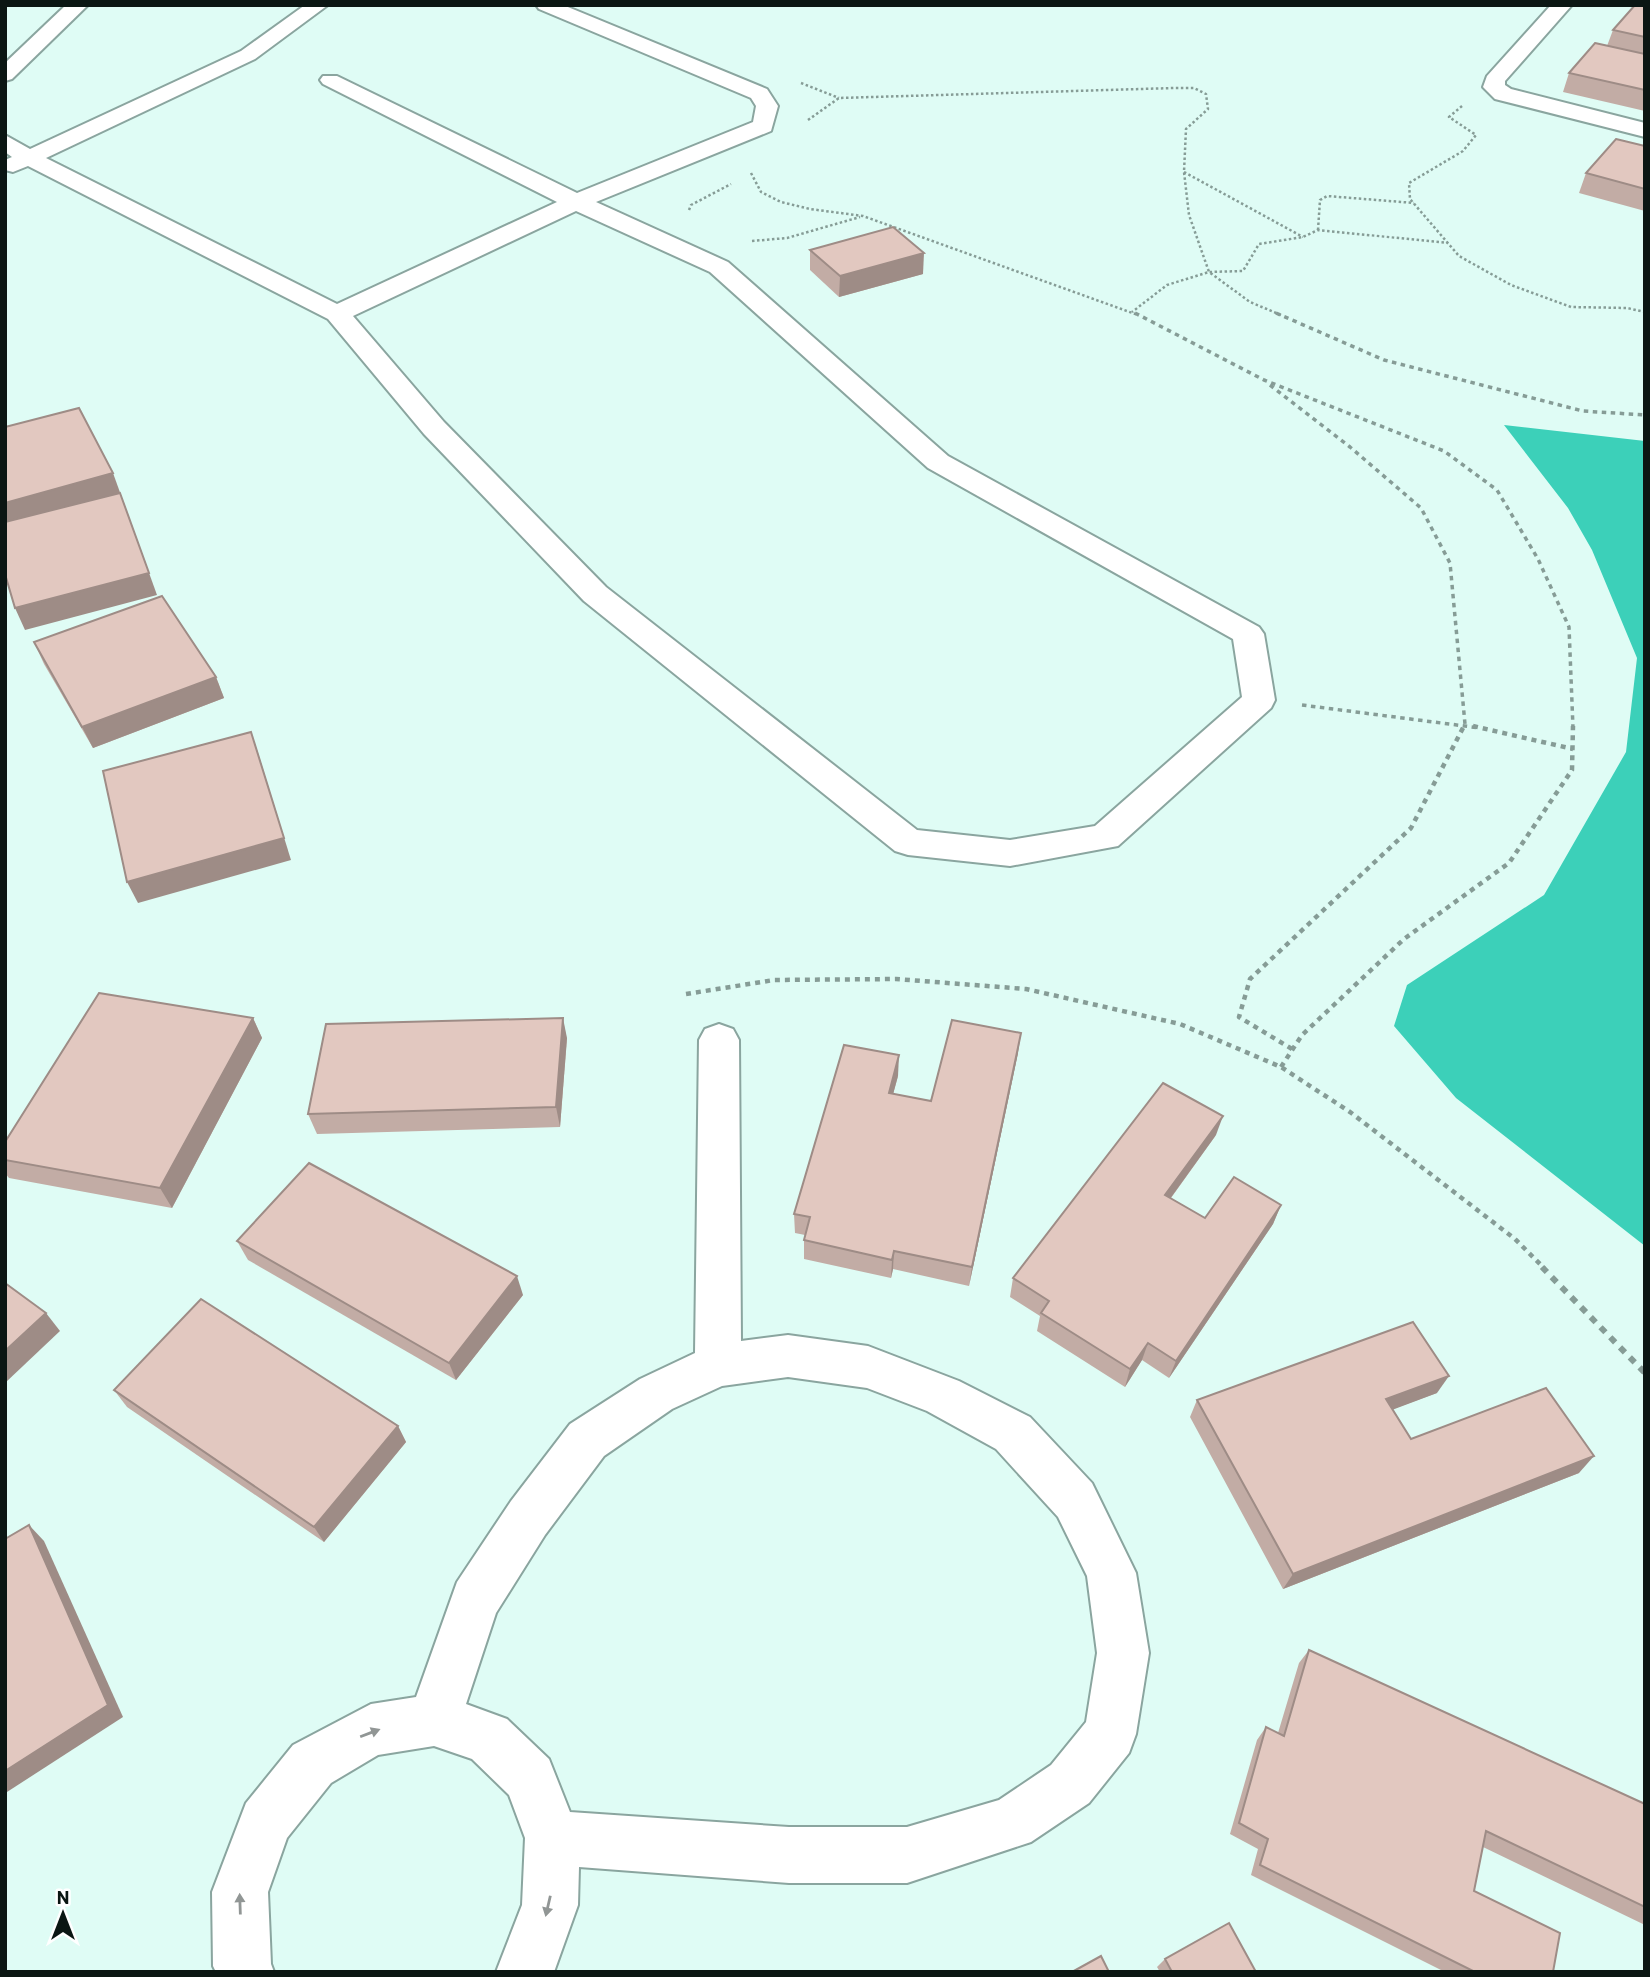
<svg xmlns="http://www.w3.org/2000/svg" width="1650" height="1977" font-family="Barlow,sans-serif">
	<rect width="100%" height="100%" fill="#dffcf5"/>
	<polygon fill="#3cd0b9" points="1504,425 1645,441 1645,1246 1456,1098 1394,1026 1407,985 1544,895 1626,752 1637,658 1592,550 1568,508"/>
	<g fill="none" stroke-linecap="round" stroke-linejoin="round">
		<defs>
			<g id="minor">
				<polygon points="66,5 88,5 12,79 5,81 5,63"/>
				<path d="M305,5H328L255,59L46,158L337,304L557,202L323,84L320,80L323,76H337L577,193L753,122L756,106L751,98L539,9L536,5H563L767,89L778,106L771,131L596,202L728,262L948,456L1259,627L1264,634L1275,700L1271,708L1118,846L1010,866L908,855L895,851L584,601L424,434L328,319L28,166L13,172L5,170V160L12,157L5,152V135L30,149L241,51ZM576,211L710,272L928,468L1233,639L1242,697L1095,826L1010,840L917,830L606,587L444,422L353,316Z"/>
				<polygon points="1551,5 1572,5 1505,81 1505,85 1511,89 1645,123 1645,137 1495,99 1483,87 1487,76"/>
				<path d="M719,1024L733,1029L739,1040L741,1341L788,1335L868,1346L959,1381L1030,1417L1092,1483L1136,1573L1149,1653L1136,1734L1129,1753L1089,1803L1031,1842L907,1883H789L579,1867L578,1905L554,1972H496L522,1905L525,1838L509,1795L472,1759L434,1746L378,1755L331,1783L287,1838L268,1892L271,1964L274,1972H216L213,1966L212,1892L246,1803L293,1745L371,1704L416,1697L457,1582L511,1501L570,1424L640,1379L695,1353L699,1040L705,1029ZM788,1377L867,1388L927,1411L996,1449L1058,1517L1087,1576L1097,1653L1086,1722L1051,1765L999,1800L907,1827H789L570,1812L549,1759L507,1719L466,1704L496,1613L545,1535L604,1456L672,1409L722,1386Z"/>
			</g>
		</defs>
		<use href="#minor" stroke="#8aa59f" stroke-width="4"/>
		<g stroke="#869c96" stroke-width="2.5" stroke-dasharray="2.5 2.5" stroke-linecap="butt">
			<polyline points="801,83 839,98"/>
			<polyline points="1462,106 1449,117 1476,135 1463,151 1409,183 1410,199 1459,256 1511,285 1571,307 1627,308 1645,312"/>
			<polyline points="808,120 839,98 1174,88 1194,88 1206,94 1208,109 1186,129 1184,172 1189,215 1209,272 1167,285 1132,312"/>
			<polyline points="1184,172 1303,237"/>
			<polyline points="751,173 761,192 781,202 810,209 863,216 1138,315"/>
			<polyline points="689,210 691,205 731,184"/>
			<polyline points="1318,230 1320,200 1327,196 1414,203"/>
			<polyline points="752,241 787,238 860,217"/>
			<polyline points="1281,315 1250,302 1209,272 1243,271 1259,244 1303,237 1318,230 1448,243"/>
		</g>
		<g stroke="#869c96" stroke-width="3.5" stroke-dasharray="4.5 4.5" stroke-linecap="butt">
			<polyline points="1135,313 1264,380 1444,451 1497,490 1538,559 1569,627 1573,728"/>
			<polyline points="1276,313 1384,360 1583,411 1645,415"/>
			<polyline points="1270,385 1350,447 1421,508 1450,563 1465,724 1463,728"/>
			<polyline points="1302,705 1480,728"/>
		</g>
		<g stroke="#869c96" stroke-width="4.5" stroke-dasharray="5 5" stroke-linecap="butt">
			<polyline points="1473,726 1573,749"/>
			<polyline points="686,994 774,980 896,979 1026,989 1180,1024 1281,1067 1350,1112 1515,1239 1544,1268"/>
			<polyline points="1292,1049 1239,1017 1250,979 1411,828 1464,726"/>
			<polyline points="1281,1067 1302,1035 1404,939 1509,863 1572,770 1573,726"/>
		</g>
		<polyline stroke="#869c96" stroke-width="6" stroke-dasharray="7 7" stroke-linecap="butt" points="1542,1267 1645,1373"/>
		<use href="#minor" fill="#fff" fill-rule="evenodd"/>
	</g>
	<g fill="#c2aca5">
		<polygon points="1645,5 1645,111 1563,92 1569,73 1607,46 1613,30"/>
		<polygon points="1645,146 1645,211 1579,193 1586,173"/>
		<polygon points="810,250 923,274 839,297 810,270"/>
		<polygon points="34,642 216,677 224,698 93,748 44,664"/>
		<polygon points="253,1018 262,1038 172,1208 9,1178 5,1173 5,1142"/>
		<polygon points="567,1038 560,1127 317,1134 308,1114"/>
		<polygon points="1018,1053 969,1286 893,1269 891,1278 804,1259 804,1240 805,1235 795,1233 794,1214 898,1076 893,1094 931,1101"/>
		<polygon points="1216,1135 1171,1198 1205,1218 1281,1205 1273,1224 1169,1378 1142,1360 1125,1387 1037,1331 1040,1316 1010,1297 1013,1278"/>
		<polygon points="237,1241 523,1295 456,1380 248,1260"/>
		<polygon points="114,1390 398,1426 406,1442 324,1542 127,1407"/>
		<polygon points="1437,1393 1393,1409 1411,1439 1579,1473 1283,1589 1190,1417 1197,1400"/>
		<polygon points="1309,1650 1645,1804 1645,1925 1483,1847 1474,1891 1553,1972 1445,1972 1251,1875 1258,1849 1230,1834 1257,1740 1266,1727 1278,1733 1299,1663"/>
		<polygon points="1165,1959 1256,1972 1160,1972 1157,1967"/>
	</g>
	<g fill="#9e8c86">
		<polygon points="924,253 923,274 839,297 840,276"/>
		<polygon points="113,473 157,595 25,630 15,608 5,528 5,503"/>
		<polygon points="216,677 224,698 93,748 82,727"/>
		<polygon points="251,732 258,753 291,860 138,903 127,882"/>
		<polygon points="253,1018 262,1038 172,1208 160,1188"/>
		<polygon points="563,1018 567,1038 560,1127 556,1107"/>
		<polygon points="1021,1033 1018,1053 969,1286 972,1267"/>
		<polygon points="899,1055 898,1076 888,1113 889,1093"/>
		<polygon points="1223,1116 1216,1135 1159,1214 1165,1195"/>
		<polygon points="1281,1205 1273,1224 1169,1378 1176,1361"/>
		<polygon points="894,1251 893,1269 891,1278 892,1260"/>
		<polygon points="517,1276 523,1295 456,1380 449,1363"/>
		<polygon points="46,1313 60,1331 5,1383 5,1351"/>
		<polygon points="1148,1343 1142,1360 1125,1387 1130,1369"/>
		<polygon points="1449,1376 1437,1393 1376,1416 1386,1399"/>
		<polygon points="398,1426 406,1442 324,1542 314,1527"/>
		<polygon points="1594,1456 1579,1473 1283,1589 1293,1574"/>
		<polygon points="29,1525 44,1541 123,1717 7,1792 5,1791 5,1771"/>
	</g>
	<g fill="#e2c8c0" stroke="#9e8c86" stroke-width="2">
		<polygon points="1635,5 1645,5 1645,37 1613,30"/>
		<polygon points="1595,43 1645,54 1645,90 1569,73"/>
		<polygon points="1616,139 1645,146 1645,189 1586,173"/>
		<polygon points="893,227 924,253 840,276 810,250"/>
		<polygon points="79,408 113,473 5,503 5,427"/>
		<polygon points="120,493 149,573 15,608 5,574 5,522"/>
		<polygon points="162,596 216,677 82,727 34,642"/>
		<polygon points="251,732 284,838 127,882 103,771"/>
		<polygon points="99,993 253,1018 160,1188 5,1160 5,1142"/>
		<polygon points="563,1018 556,1107 308,1114 326,1024"/>
		<polygon points="952,1020 1021,1033 972,1267 894,1251 892,1260 804,1240 810,1217 794,1214 844,1045 899,1055 889,1093 931,1101"/>
		<polygon points="1163,1083 1223,1116 1165,1195 1205,1218 1234,1177 1281,1205 1176,1361 1148,1343 1130,1369 1041,1313 1049,1301 1013,1278"/>
		<polygon points="309,1163 517,1276 449,1363 237,1241"/>
		<polygon points="5,1283 46,1313 5,1351"/>
		<polygon points="201,1299 398,1426 314,1527 114,1390"/>
		<polygon points="1413,1322 1449,1376 1386,1399 1411,1439 1546,1388 1594,1456 1293,1574 1197,1400"/>
		<polygon points="29,1525 108,1705 5,1771 5,1539"/>
		<polygon points="1309,1650 1645,1804 1645,1907 1486,1831 1474,1891 1560,1933 1553,1972 1475,1972 1260,1865 1268,1839 1239,1823 1266,1727 1284,1736"/>
		<polygon points="1229,1923 1256,1972 1172,1972 1165,1959"/>
		<polygon points="1101,1956 1109,1972 1072,1972"/>
	</g>
	<defs><path id="oneway-solid" d="M-6-.8H1V-3.2L6.5 0L1 3.2V.8H-6Z" transform="scale(1.75)"/></defs>
	<g fill="#919695">
		<use href="#oneway-solid" transform="translate(370 1733) rotate(-21)"/>
		<use href="#oneway-solid" transform="translate(240 1904) rotate(-92)"/>
		<use href="#oneway-solid" transform="translate(548 1906) rotate(103)"/>
	</g>
	<rect width="1650" height="1977" fill="none" stroke="#0b1613" stroke-width="14"/>
	<g transform="translate(63 1914)" stroke="#ffffff" stroke-width="5" paint-order="stroke">
	<path d="M0-5L12 26L0 18L-12 26Z" fill="#0b1613"/>
	<text y="-10" font-size="19" font-weight="bold" text-anchor="middle" fill="#0b1613">N</text>
	</g>
</svg>
